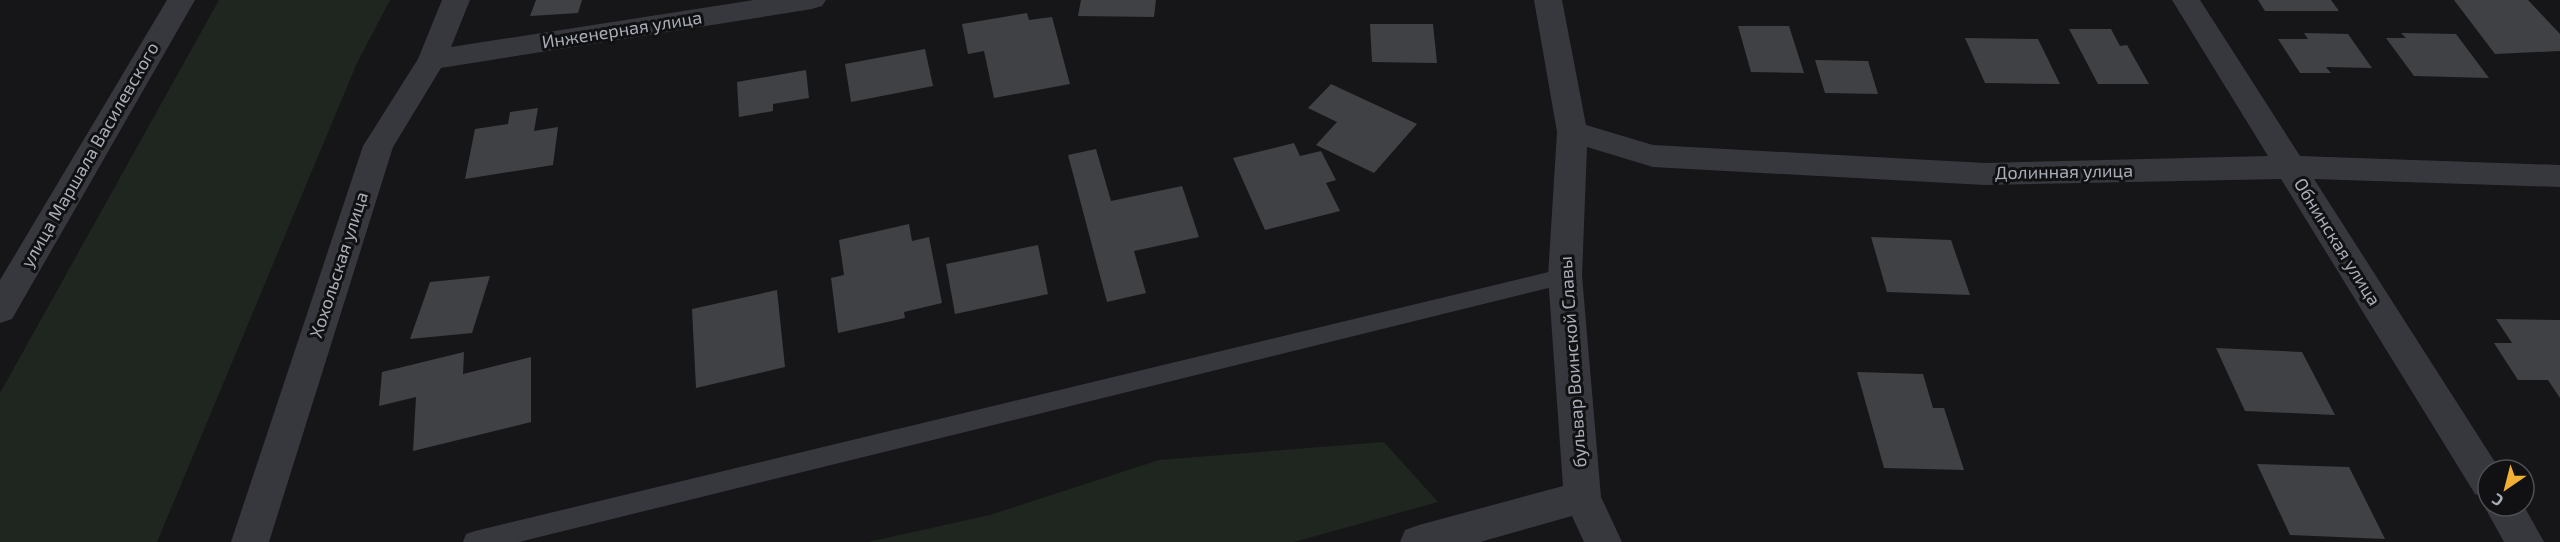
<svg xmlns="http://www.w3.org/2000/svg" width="2560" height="542" font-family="'Exo 2',sans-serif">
	<rect width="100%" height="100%" fill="#161618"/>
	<g fill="#1e261f">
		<polygon points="219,0 390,0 357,63 157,542 0,542 0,393"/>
		<polygon points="1384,442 1438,502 1294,542 868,542 990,515 1159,460"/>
	</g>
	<g fill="#404145">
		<polygon points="536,0 582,0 578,13 530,16"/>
		<polygon points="1081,0 1156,0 1154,17 1078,16"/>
		<polygon points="2258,0 2331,0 2339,11 2265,11"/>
		<polygon points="2454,0 2528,0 2560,34 2560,51 2495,54"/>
		<polygon points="1027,13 1029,20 1052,17 1070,84 994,98 984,51 968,54 962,24"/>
		<polygon points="1370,24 1433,24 1437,63 1372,62"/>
		<polygon points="1738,26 1789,26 1804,73 1751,72"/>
		<polygon points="2069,29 2111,29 2120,46 2127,45 2149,84 2098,84"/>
		<polygon points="2304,33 2348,34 2372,68 2326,67 2331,73 2300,73 2278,39 2308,39"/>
		<polygon points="2401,33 2456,34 2489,78 2414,76 2386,38 2406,38"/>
		<polygon points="1965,38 2038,39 2060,84 1985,83"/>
		<polygon points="925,49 933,86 851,102 845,64"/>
		<polygon points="1815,60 1868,61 1878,94 1825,93"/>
		<polygon points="806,70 809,98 773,104 773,111 739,117 737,82"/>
		<polygon points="1331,84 1417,124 1374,173 1316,145 1337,122 1308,108"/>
		<polygon points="538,108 534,131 558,127 553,165 465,179 475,129 508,124 510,112"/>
		<polygon points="1294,143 1300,156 1321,151 1336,180 1326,183 1340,211 1265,230 1233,158"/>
		<polygon points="1096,149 1111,201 1182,186 1199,237 1134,251 1146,293 1107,302 1068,155"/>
		<polygon points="909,224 912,241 929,237 942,303 904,312 905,318 838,333 831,278 844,275 839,240"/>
		<polygon points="1871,237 1951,240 1970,295 1887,292"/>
		<polygon points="1038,245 1048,294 955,314 946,264"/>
		<polygon points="490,276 472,333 410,339 430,282"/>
		<polygon points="777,290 785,367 696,388 692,309"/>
		<polygon points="2496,319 2560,320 2560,398 2548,380 2518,380 2494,343 2512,343"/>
		<polygon points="2216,348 2302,352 2335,415 2245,411"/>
		<polygon points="464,352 463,374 531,357 531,422 413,451 416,397 379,406 382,372"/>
		<polygon points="1857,372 1923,374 1933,408 1944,408 1964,470 1884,468"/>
		<polygon points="2257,464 2349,467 2385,539 2290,535"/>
	</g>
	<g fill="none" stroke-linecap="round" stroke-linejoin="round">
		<polygon fill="#37383d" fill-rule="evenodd" points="1565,268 1572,270 1576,276 1572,282 1565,284 519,542 463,542 466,534 475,531"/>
		<g fill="#37383d" fill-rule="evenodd">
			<polygon points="167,0 195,0 12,319 0,323 0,280"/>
			<polygon points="442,0 470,0 451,47 754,0 826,0 822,6 812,9 441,68 393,147 269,542 231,542 363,146 418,59"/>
			<polygon points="1534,0 1562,0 1586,125 1653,145 1985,163 2268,156 2172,0 2200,0 2300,156 2560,165 2560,187 2314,179 2500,470 2488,470 2488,506 2524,506 2544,542 2504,542 2484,506 2488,499 2475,494 2281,179 1985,185 1653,167 1587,147 1582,276 1601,497 1622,542 1584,542 1572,516 1480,542 1400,542 1405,530 1419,525 1563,486 1548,276 1557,132"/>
		</g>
	</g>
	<g text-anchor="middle" stroke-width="6" stroke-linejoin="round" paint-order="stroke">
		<g font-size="18" fill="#a8adb8" stroke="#111113">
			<text transform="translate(622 30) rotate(-9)" y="6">Инженерная улица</text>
			<text transform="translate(90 155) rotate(-60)" y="6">улица Маршала Василевского</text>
			<text transform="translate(2064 172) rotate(-1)" y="6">Долинная улица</text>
			<text transform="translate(2337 242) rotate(58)" y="6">Обнинская улица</text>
			<text transform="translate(339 265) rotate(-72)" y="6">Хохольская улица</text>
			<text transform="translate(1573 362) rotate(-94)" y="6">бульвар Воинской Славы</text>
		</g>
	</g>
	<g transform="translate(2506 488) rotate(215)"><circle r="28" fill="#111113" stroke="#4d4f55" stroke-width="1.5"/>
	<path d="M0-4.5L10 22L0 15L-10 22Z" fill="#f2b134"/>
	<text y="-9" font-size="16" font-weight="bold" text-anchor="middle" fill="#a8adb8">С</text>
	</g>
</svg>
